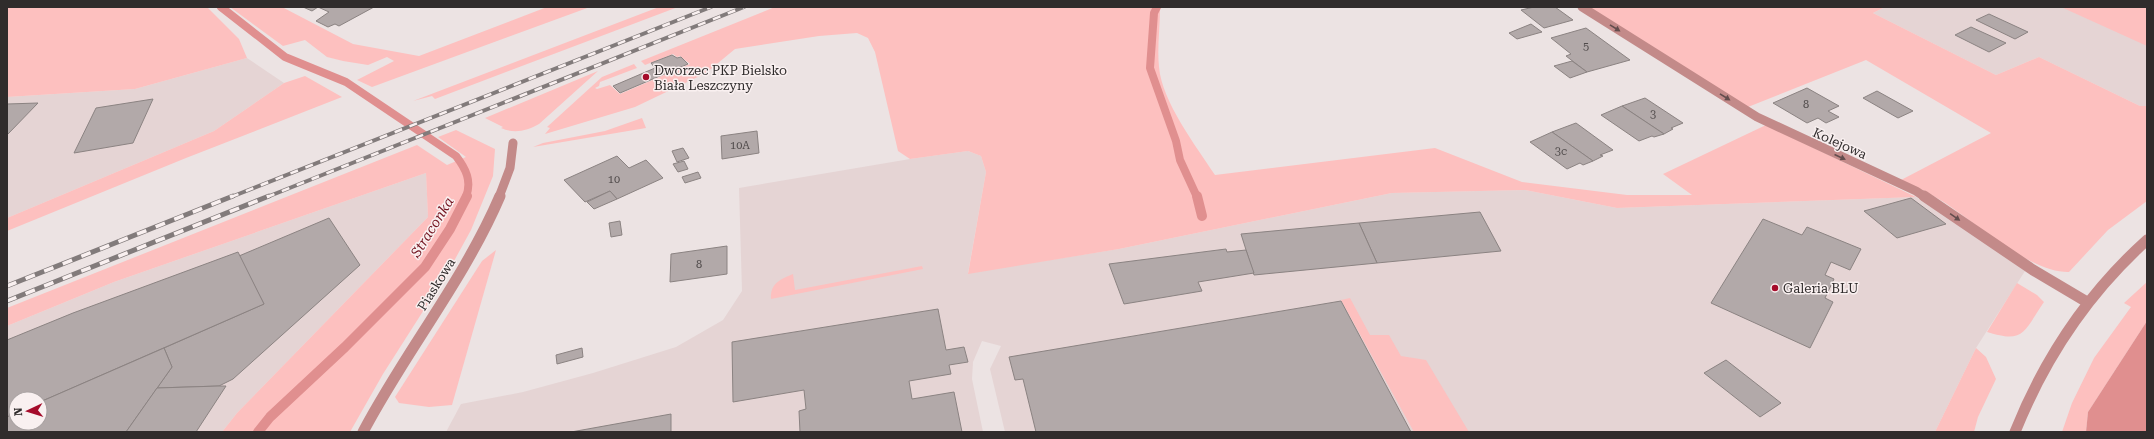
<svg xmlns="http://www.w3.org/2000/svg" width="2154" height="439" font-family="'Roboto Serif',serif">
	<rect width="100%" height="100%" fill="#ece3e3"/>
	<g fill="#e5d4d4" fill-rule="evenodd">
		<polygon points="1885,7 2147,7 2147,106 2140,106 2039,57 1996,75 1873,13"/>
		<polygon points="247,58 284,83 214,131 7,218 7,97 135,89"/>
		<polygon points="968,151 981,156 986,172 968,273 1119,249 1392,193 1525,190 1617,208 1916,197 1931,205 2025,271 1976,348 1935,432 1005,432 990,369 1001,346 982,341 973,362 972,379 983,432 446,432 461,404 523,392 593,373 676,347 723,320 742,291 739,188 910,159"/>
		<path d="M426,173L428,217L237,413L222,432H7V326L114,282ZM16,399H40V423H16Z"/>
	</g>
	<g fill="#fdc0bf">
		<polygon points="7,7 207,7 239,39 247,58 135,89 7,97"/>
		<polygon points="230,7 282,7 353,44 419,56 547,7 590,7 372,87 357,80 394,61 387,57 368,65 343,61 327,57 305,40 283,46"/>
		<polygon points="659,7 678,7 435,99 432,96 413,101"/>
		<path d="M775,7H1162L1160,9C1160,28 1157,48 1159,67C1162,102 1196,146 1215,175L1435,148L1522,182L1627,195H1692L1663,174L1766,125L1916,197L1617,208L1525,190L1392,193L1119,249L968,274L986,172L981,156L968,151L910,159L898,151L875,52L868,38L857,33L819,36L735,49L706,73L635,107L545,134L550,128L547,127L602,77L634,64L637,68L600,82L599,86L595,88L597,89L610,85L620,94L690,64L680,56L677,57L673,54L645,65L641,61Z"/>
		<path d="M1588,7H1885L1873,13L1996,75L2039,57L2140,106H2147V201L2108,230L2069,272C2030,273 1975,222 1942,201C1929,193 1915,186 1901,180L1991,133L1866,60L1748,107Z"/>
		<polygon points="2061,7 2147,7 2147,46"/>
		<path d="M598,71L539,124C527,131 514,134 501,128L503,127L485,118Z"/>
		<polygon points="305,76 342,97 186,158 7,231 7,218 214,131 284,83"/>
		<polygon points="642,118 646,128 533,147 543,143 605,131"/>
		<polygon points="456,130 495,149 493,176 471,230 448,272 383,374 350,432 222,432 237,413 428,217 426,173 114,282 7,326 7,308 417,145 447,165 466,157 438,137"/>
		<polygon points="496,250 452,405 429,407 399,403 395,397 482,261"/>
		<path d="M922,266L923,269L771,299C770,284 780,279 793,274L795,290Z"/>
		<polygon points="2147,282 2147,321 2088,412 2086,432 2062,432 2072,403 2094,358 2131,307 2124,303"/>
		<path d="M2017,283L2037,295L2044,302C2024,331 2025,344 1987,332Z"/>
		<polygon points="1350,298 1370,335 1389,335 1401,356 1426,360 1469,432 1414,432 1341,300"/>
		<polygon points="1976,348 1986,357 1996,379 1978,417 1974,432 1935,432"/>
	</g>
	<polygon fill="#e08f8f" points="2147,321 2147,432 2086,432 2088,412"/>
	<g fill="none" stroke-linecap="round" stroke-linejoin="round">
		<g stroke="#e08f8f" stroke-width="8">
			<path d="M221,7L285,57L346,82L456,156C466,169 472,181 466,197"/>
			<polyline points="1157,7 1154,13 1150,68 1176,141 1180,160 1197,197"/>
		</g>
		<g stroke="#e08f8f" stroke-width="10">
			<polyline points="1197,196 1202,216"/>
			<polyline points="258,432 270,417 345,347 425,267 450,229 467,196"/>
		</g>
	</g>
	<g fill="#b2a9a9" stroke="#8b8382">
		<polygon points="303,7 374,7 339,26 335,24 328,27 316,21 329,12 318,7 312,11"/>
		<polygon points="1534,7 1555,7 1573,20 1544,28 1521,10"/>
		<polygon points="1989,14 2028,32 2015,39 1976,20"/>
		<polygon points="1531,24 1542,32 1517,39 1509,33"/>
		<polygon points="1971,27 2006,43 1989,52 1955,35"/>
		<polygon points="1586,28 1630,60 1587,72 1566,56 1571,54 1551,38"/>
		<polygon points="672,55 677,58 681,57 688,64 620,93 613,86 655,68 651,63"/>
		<polygon points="1572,61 1587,72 1570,78 1554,66"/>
		<polygon points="1807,88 1839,106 1828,111 1839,117 1826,123 1818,118 1807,123 1773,103"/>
		<polygon points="1877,91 1913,111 1898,118 1863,98"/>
		<polygon points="1645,98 1683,123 1671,128 1673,129 1664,134 1622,106"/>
		<polygon points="153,99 133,143 74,153 96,108"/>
		<polygon points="38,103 8,134 7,134 7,104"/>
		<polygon points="1622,106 1664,134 1654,137 1652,136 1639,141 1601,115"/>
		<polygon points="1576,123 1613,150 1600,155 1603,156 1593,161 1552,132"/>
		<polygon points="757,131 759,153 722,159 721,136"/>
		<polygon points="1552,132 1593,161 1583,165 1580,163 1567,169 1530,142"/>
		<polygon points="683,148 689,158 677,162 672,151"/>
		<polygon points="617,156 629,168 646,160 663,178 617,199 610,191 585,202 564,180"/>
		<polygon points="684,161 688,169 678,172 673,164"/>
		<polygon points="698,172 701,178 685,183 682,177"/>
		<polygon points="610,191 617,199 594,209 587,202"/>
		<polygon points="1911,198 1946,224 1897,238 1864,211"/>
		<polygon points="1480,212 1501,251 1377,263 1359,223"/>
		<polygon points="329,218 360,265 233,379 219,386 157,388 172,367 164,348 264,304 239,256"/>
		<polygon points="1763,219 1802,235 1807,227 1861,249 1850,270 1831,262 1825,275 1834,279 1825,298 1833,302 1810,348 1711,303"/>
		<polygon points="620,221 622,235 611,237 609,223"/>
		<polygon points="1359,223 1377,263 1254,275 1241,234"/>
		<polygon points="727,246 727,274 670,282 671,254"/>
		<polygon points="1226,249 1227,252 1246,250 1254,273 1198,282 1202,291 1124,304 1109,264"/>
		<polygon points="238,252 264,304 40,402 40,399 16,399 16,413 7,417 7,340 73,313"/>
		<polygon points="1341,301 1411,432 1036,432 1023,379 1015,380 1009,357"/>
		<polygon points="938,309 946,350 964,347 968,362 949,365 951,374 909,381 912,399 954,392 962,432 800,432 799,411 806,409 804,390 733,402 732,342"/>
		<polygon points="164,348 172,367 126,432 7,432 7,417 16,413 16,423 40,423 40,402"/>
		<polygon points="582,348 583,357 557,364 556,355"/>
		<polygon points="1726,360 1781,403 1760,417 1704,373"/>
		<polygon points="219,386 226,386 196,432 126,432 157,388"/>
		<polygon points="671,414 671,432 571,432"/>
	</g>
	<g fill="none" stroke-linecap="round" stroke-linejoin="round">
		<g stroke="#c38a89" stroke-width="9">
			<polyline points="1582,7 1757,117 1916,191 1925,197"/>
			<polyline points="499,197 510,168 513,143"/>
		</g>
		<g stroke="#c38a89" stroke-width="11">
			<polyline points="1924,196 2033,270 2087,302"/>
			<path d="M363,432C405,352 464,280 500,196"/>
			<path d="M2015,432C2045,357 2087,294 2147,240"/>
		</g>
		<defs>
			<g id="rail-far1">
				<polyline points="231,197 711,7"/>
				<polyline points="267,197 744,7"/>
			</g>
			<g id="rail">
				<polyline points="7,286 233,196"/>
				<polyline points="7,301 269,196"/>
			</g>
		</defs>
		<use href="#rail-far1" stroke="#827b7b" stroke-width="4"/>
		<use href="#rail" stroke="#827b7b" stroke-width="5"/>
		<use href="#rail-far1" stroke="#f9f0f0" stroke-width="2.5" stroke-dasharray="8" stroke-linecap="butt"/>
		<use href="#rail" stroke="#f9f0f0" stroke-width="3.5" stroke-dasharray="10" stroke-linecap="butt"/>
	</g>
	<defs><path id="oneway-solid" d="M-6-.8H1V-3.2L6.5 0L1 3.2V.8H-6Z"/></defs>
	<g fill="#634d4d">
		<use href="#oneway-solid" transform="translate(1615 28) rotate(32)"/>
		<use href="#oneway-solid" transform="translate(1725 97) rotate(32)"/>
		<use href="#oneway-solid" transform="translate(1840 157) rotate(24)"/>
		<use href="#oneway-solid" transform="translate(1955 217) rotate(35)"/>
	</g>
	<g fill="#a50b2a" stroke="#f9f0f0" stroke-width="1.5">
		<circle cx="646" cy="77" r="4"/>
		<circle cx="1775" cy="288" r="4"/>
	</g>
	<g text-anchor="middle" stroke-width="3" stroke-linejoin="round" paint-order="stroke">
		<g font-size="11" fill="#504b4b">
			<text x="1586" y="50">5</text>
			<text x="1806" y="108">8</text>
			<text x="1653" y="118">3</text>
			<text x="740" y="149">10A</text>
			<text x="1561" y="155">3c</text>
			<text x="614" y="183">10</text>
			<text x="699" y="268">8</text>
		</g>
		<g font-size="13" fill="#302c2c" stroke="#f9f0f0" text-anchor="start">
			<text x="654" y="75">Dworzec PKP Bielsko<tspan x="654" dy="15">Biała Leszczyny</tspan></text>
			<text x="1783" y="293">Galeria BLU</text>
		</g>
		<g font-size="13" fill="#302c2c" stroke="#f9f0f0">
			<text transform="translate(1840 143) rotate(24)" y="5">Kolejowa</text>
			<text transform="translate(436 284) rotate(-58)" y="5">Piaskowa</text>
		</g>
		<g font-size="14" font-style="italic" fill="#751622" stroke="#f9f0f0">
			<text transform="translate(432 227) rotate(-58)" y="5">Straconka</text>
		</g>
	</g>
	<rect width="2154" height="439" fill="none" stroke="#302c2c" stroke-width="16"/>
	<g transform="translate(28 411) rotate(266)"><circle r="19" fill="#f9f0f0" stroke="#a9a2a2"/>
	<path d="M0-3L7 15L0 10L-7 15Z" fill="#a50b2a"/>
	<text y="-6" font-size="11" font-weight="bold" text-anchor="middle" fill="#302c2c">N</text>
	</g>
</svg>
